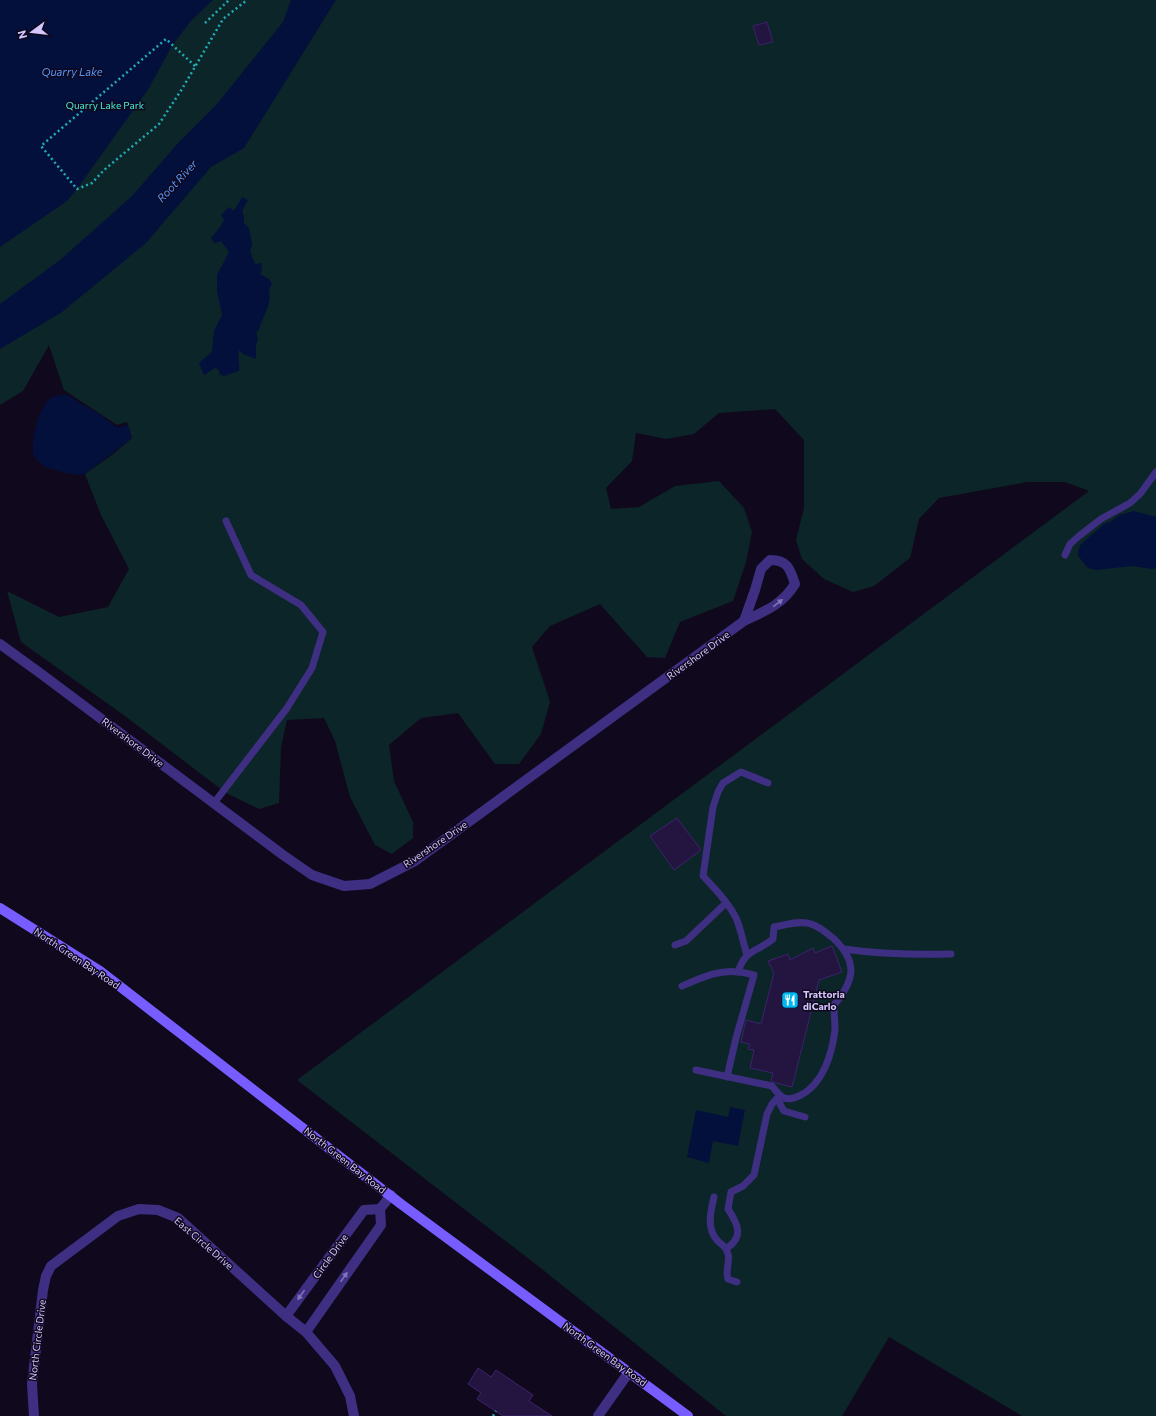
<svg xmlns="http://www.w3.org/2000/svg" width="1156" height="1416" font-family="Commissioner,sans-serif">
	<rect width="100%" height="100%" fill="#10091d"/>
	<polygon fill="#0c2528" points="0,0 1156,0 1156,1416 1022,1416 889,1337 842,1416 726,1416 538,1266 297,1080 1089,491 1065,482 1027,482 939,498 919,519 910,558 874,586 853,592 824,579 802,559 796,540 804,508 804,440 775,409 719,413 694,434 666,439 636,433 632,461 606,488 611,509 639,507 675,486 719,481 744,508 752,532 746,562 733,601 680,622 665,658 647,657 600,604 550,626 532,647 550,702 541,734 519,764 495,764 458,713 421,718 389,745 394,781 413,822 413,838 392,854 375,845 350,797 335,741 324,718 287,720 281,747 279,803 259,809 226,793 125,716 21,642 7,591 59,617 108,607 129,569 101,515 85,474 112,455 132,438 127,422 117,425 64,390 49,345 23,391 0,405"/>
	<g fill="#04103c">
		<polygon points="0,0 213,0 190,22 172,46 149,88 77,189 67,201 0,247"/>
		<polygon points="291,0 336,0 244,148 211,167 146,243 62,312 0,349 0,304 60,260 132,196 180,141 217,104 283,22"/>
		<path d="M242,197L248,200L242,211L244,216V223L249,228L252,245L250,251L255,264L261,263L262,271L260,274L269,279L272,284L269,290C273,304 262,316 259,330L256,332L258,339L256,345V359L243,354L239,350C237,357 240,364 239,371L224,376L219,374L220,373L218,369L215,368L204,375L199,363L212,352L214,331L222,315L217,291V275L229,252L221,241L214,243L211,238L221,226L224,219L221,215L229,207L234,211Z"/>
		<path d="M67,395L100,415L115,426L120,428L127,425L132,438L85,474C77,475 68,474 59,471C54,470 52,468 47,468C43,465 38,462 35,458C28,447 39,408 49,399C54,395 61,395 67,395Z"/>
		<polygon points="1134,511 1156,517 1156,568 1152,569 1131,566 1096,570 1088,568 1078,556 1078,551 1081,544 1104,524 1112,521 1119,515"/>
		<polygon points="730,1107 745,1110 738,1146 713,1141 709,1163 687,1157 696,1110 728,1117"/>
	</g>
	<g fill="#231440" stroke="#3c236f">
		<polygon points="767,22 773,42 759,45 753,26"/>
		<polygon points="677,818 701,850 674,870 650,836"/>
		<polygon points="832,946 842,972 819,980 792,1087 776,1083 771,1081 773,1073 750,1068 754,1050 748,1049 750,1044 741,1042 746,1020 761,1024 774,973 768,961 788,954 790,960 813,948 815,953"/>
		<polygon points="478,1368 491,1377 496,1370 533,1395 529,1401 552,1416 503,1416 477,1399 481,1393 468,1384"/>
	</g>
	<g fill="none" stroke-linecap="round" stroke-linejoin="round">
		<g stroke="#20adb9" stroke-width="2.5" stroke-dasharray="2 3" stroke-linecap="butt">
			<polyline points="205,23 229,0"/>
			<polyline points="195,66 166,39 41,146 77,189 92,183 104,170 159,124 182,89 223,19 247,0"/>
			<polyline points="493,1416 496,1411"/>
		</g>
		<g stroke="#3e2f82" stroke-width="7">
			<polyline points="1065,555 1070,544 1079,536 1101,519 1130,503 1140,494 1156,472"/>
			<polyline points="214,803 287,708 312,668 323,632 301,605 251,575 226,521"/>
			<polyline points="675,945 686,941 726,903"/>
			<path d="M844,949C879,954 915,955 951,954"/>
			<path d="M747,955C743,943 741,929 736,918C728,902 715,889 703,876L713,807L718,792L723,783L741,772L768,783"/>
			<path d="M682,986C699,979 719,969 738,972C743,972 749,974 754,975L736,1038L727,1077"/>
			<path d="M696,1070L772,1086C780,1096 784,1103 799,1096C823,1085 832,1054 835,1030C835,1022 834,1013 834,1005C854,981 859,963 834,939C828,934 819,926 811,924C800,920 785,925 774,927L773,939C756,953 746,948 738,972"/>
			<polyline points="779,1096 780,1104 784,1111 805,1117"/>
			<path d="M714,1197C711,1210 706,1228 717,1240C722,1246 726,1245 728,1254C730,1262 725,1272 728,1279L737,1282"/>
			<path d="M727,1248C744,1237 738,1224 728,1209L731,1192L743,1186L754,1175L767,1114L772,1104L779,1096"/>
		</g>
		<g stroke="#3e2f82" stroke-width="10">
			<path d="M0,644L40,673L283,855L312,875L344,886L370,884L415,861L744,621C765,611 782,605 795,584C790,569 788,560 770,560L761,569L755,590L744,621"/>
			<polyline points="286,1316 364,1210 380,1209"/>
			<polyline points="306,1332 381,1225 380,1209 391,1195"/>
			<polyline points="34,1416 32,1384 43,1290 46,1276 51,1266 118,1216 139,1209 158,1210 178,1218 286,1316 306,1332 335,1366 350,1396 354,1416"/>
			<polyline points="598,1416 629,1372"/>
		</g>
		<polyline stroke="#775dff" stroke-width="10" points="0,908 100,971 401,1204 688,1416"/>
	</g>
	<defs><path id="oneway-solid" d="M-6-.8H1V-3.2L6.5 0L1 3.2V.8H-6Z"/></defs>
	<g fill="#8273ba">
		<use href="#oneway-solid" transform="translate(778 603) rotate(-38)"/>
		<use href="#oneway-solid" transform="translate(344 1277) rotate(-55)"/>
		<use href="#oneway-solid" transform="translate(301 1295) rotate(126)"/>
	</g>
	<defs>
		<symbol id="restaurant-square" viewBox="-11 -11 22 22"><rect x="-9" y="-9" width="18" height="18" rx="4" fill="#00b8f1" stroke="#10091d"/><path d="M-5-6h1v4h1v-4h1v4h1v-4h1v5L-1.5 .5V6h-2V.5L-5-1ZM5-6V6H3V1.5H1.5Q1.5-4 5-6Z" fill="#fff"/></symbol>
	</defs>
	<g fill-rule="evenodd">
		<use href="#restaurant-square" x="780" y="990" width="20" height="20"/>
	</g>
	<g text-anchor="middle" stroke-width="3" stroke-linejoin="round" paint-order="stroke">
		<g font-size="10" fill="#46ebd8" stroke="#10091d">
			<text x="105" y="109">Quarry Lake Park</text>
		</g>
		<g font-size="10" fill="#d4c6ff" stroke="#10091d">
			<text transform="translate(698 655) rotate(-36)" y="4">Rivershore Drive</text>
			<text transform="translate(133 742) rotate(37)" y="4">Rivershore Drive</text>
			<text transform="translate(435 844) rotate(-34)" y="4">Rivershore Drive</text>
			<text transform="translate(77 958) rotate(34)" y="4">North Green Bay Road</text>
			<text transform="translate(345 1160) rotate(38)" y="4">North Green Bay Road</text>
			<text transform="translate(204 1243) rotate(41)" y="4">East Circle Drive</text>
			<text transform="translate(330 1256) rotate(-54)" y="4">Circle Drive</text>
			<text transform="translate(37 1340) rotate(-83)" y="4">North Circle Drive</text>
			<text transform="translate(605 1354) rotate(36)" y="4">North Green Bay Road</text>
		</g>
		<g font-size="10" font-weight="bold" fill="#d4c6ff" stroke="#10091d" text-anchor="start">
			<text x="803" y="998">Trattoria<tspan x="803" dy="12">diCarlo</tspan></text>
		</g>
		<g font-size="11" font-style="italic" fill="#5498ff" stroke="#10091d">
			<text x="72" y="76">Quarry Lake</text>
			<text transform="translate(177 181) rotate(-47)" y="4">Root River</text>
		</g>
	</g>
	<g transform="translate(32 32) rotate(255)" stroke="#10091d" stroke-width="3" paint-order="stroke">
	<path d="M0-3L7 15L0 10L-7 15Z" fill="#d4c6ff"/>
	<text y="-6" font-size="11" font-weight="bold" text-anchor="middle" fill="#d4c6ff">N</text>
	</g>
</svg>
